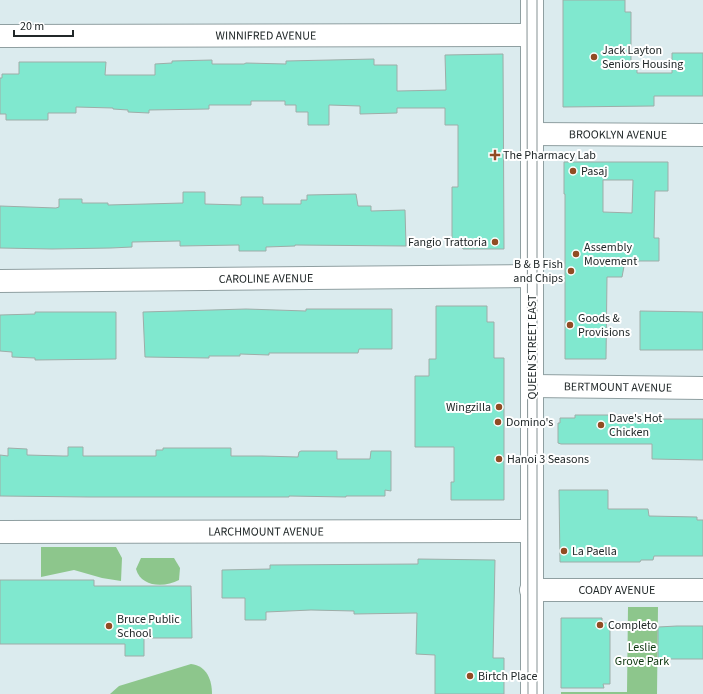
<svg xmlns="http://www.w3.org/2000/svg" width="703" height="694" font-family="'Source Sans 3',sans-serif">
	<rect width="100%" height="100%" fill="#dbebee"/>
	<g fill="#8dc68c">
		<polygon points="41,547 116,547 122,558 121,581 102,578 74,570 41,577"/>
		<path d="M141,558H174L180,568L179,580C164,588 141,587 136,569Z"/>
		<polygon points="628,607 658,607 657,694 561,694 561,692 627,692"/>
		<path d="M191,664C207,666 212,680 212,694H110L119,686Z"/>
	</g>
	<g fill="#80e8cf" stroke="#9eada8" fill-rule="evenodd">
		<polygon points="563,0 625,0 625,12 631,12 631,66 637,66 637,73 672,73 672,53 703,53 703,96 654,96 654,106 563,107"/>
		<polygon points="503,54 504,249 463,249 462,246 452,246 452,187 458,187 458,125 445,125 445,108 397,108 397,113 360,114 360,106 329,105 329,125 308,125 308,112 296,112 296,105 285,105 285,101 251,101 251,105 209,105 209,109 149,110 149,113 128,112 128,110 113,109 113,108 76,107 76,113 48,113 48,120 6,120 6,114 0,114 0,78 2,78 2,74 19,74 19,62 106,62 105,75 155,75 155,64 172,63 172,61 212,60 212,64 244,64 246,63 286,64 286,61 374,59 374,65 397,65 397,91 446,90 445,55"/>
		<path d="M564,162H668V191H655L654,238H659V261H625L622,277H607L606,359H565V194H564ZM603,180H633L632,213L603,212Z"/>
		<polygon points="183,192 205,192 205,204 241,205 241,197 263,197 263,204 301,204 301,200 307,200 307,195 356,194 358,206 371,206 371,211 405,210 406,246 295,245 295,246 266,247 266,251 239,251 239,245 180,246 180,241 132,242 132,247 111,248 52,249 0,248 0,206 56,208 59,207 59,199 82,199 82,203 108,203 108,205 183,203"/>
		<polygon points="436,306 487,306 487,322 494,322 494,358 504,358 504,500 451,500 451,482 454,482 454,447 415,447 415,376 429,376 429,359 436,359"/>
		<polygon points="246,309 306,311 306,309 392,309 392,349 359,349 358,353 269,353 269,355 240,354 240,356 209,356 209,358 145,357 143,312"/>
		<polygon points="640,311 703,312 703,350 640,350"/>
		<polygon points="35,312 116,312 116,359 35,360 35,358 12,357 12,352 0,351 0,315 35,314"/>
		<polygon points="575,415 649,415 649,419 703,419 703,460 652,459 652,444 561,444 558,443 558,423 560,423 560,418 575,418"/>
		<polygon points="68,447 83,447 83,456 156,456 156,450 163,450 163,448 231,448 231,456 262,456 298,457 299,452 301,451 337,451 337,459 370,459 371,451 391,451 391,491 385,490 385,496 346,496 346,497 289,496 289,497 89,497 0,496 0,455 8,456 8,448 27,449 27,455 63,456 68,456"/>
		<polygon points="559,490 608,490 608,509 648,509 649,516 697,517 697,520 703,520 703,556 654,556 653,560 641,560 640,562 560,562"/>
		<polygon points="418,559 495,560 493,658 504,658 504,694 435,694 435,655 416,654 417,613 354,614 354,611 311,610 266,612 266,620 245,620 245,598 222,598 222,570 270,569 270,565 418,564"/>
		<polygon points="0,580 94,580 94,586 191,586 192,638 144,638 144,656 125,656 125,644 0,644"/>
		<polygon points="561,618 602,618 602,623 610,623 610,684 603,684 604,688 561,688"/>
		<polygon points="677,626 703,626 703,659 658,659 658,627"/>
	</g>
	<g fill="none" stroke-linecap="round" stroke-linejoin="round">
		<defs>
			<g id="street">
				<path id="s1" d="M0,36L532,35"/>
				<path id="s2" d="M532,134L703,135"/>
				<path id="s3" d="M0,281L532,276"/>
				<path id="s4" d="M533,386L703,388"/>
				<path id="s5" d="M0,532L532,531"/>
				<path id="s6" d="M531,590H703"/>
			</g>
			<polyline id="secondary" points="532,694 532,0"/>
		</defs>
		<use href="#street" stroke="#8f9fa1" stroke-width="24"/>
		<use href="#secondary" stroke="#8f9fa1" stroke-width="24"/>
		<use href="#street" stroke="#fff" stroke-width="22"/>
		<use href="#secondary" stroke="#fff" stroke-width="22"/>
		<g stroke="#859193" stroke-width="1">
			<polyline points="527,0 528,694"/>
			<polyline points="537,0 537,694"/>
		</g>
	</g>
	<g fill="#914c23" stroke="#fff" stroke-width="1.5">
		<circle cx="594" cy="57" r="4"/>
		<path d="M493 149h4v4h4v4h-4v4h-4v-4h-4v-4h4z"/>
		<circle cx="573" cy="171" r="4"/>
		<circle cx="495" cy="242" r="4"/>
		<circle cx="576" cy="254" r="4"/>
		<circle cx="571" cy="271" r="4"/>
		<circle cx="570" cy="325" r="4"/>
		<circle cx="499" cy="407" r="4"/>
		<circle cx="498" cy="422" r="4"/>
		<circle cx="601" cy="425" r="4"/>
		<circle cx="499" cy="459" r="4"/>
		<circle cx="564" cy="551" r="4"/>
		<circle cx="600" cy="625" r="4"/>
		<circle cx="109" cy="626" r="4"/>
		<circle cx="470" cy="676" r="4"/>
	</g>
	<g text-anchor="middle" stroke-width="4" stroke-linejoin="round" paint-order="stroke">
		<g font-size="12" fill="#212829" stroke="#fff">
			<text dy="4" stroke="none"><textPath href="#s1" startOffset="266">WINNIFRED AVENUE</textPath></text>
			<text dy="4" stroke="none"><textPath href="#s2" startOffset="86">BROOKLYN AVENUE</textPath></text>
			<text dy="4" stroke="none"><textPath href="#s3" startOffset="266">CAROLINE AVENUE</textPath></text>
			<text transform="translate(532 347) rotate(-90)" y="4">QUEEN STREET EAST</text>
			<text dy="4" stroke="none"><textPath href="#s4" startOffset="85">BERTMOUNT AVENUE</textPath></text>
			<text dy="4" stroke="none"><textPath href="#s5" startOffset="266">LARCHMOUNT AVENUE</textPath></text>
			<text dy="4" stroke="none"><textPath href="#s6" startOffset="86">COADY AVENUE</textPath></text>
		</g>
		<g font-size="12" fill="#212829" stroke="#fff" text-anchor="start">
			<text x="602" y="54">Jack Layton<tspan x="602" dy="14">Seniors Housing</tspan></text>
			<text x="503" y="159">The Pharmacy Lab</text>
			<text x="581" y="175">Pasaj</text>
			<text x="487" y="246" text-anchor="end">Fangio Trattoria</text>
			<text x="584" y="251">Assembly<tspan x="584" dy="14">Movement</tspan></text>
			<text x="563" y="268" text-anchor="end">B &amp; B Fish<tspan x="563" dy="14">and Chips</tspan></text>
			<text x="578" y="322">Goods &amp;<tspan x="578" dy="14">Provisions</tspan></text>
			<text x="491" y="411" text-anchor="end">Wingzilla</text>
			<text x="609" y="422">Dave's Hot<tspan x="609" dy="14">Chicken</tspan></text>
			<text x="506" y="426">Domino's</text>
			<text x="507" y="463">Hanoi 3 Seasons</text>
			<text x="572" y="555">La Paella</text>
			<text x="117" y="623">Bruce Public<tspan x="117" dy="14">School</tspan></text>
			<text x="608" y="629">Completo</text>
			<text x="478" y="680">Birtch Place</text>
		</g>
		<g font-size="12" fill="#0c360e" stroke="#fff">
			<text x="642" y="651">Leslie<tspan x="642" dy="14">Grove Park</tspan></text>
		</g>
	</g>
	<path d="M14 30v6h59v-6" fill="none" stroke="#212829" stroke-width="2"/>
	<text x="20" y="30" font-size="12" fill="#212829" stroke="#ffffff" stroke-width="3" paint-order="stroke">20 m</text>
</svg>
